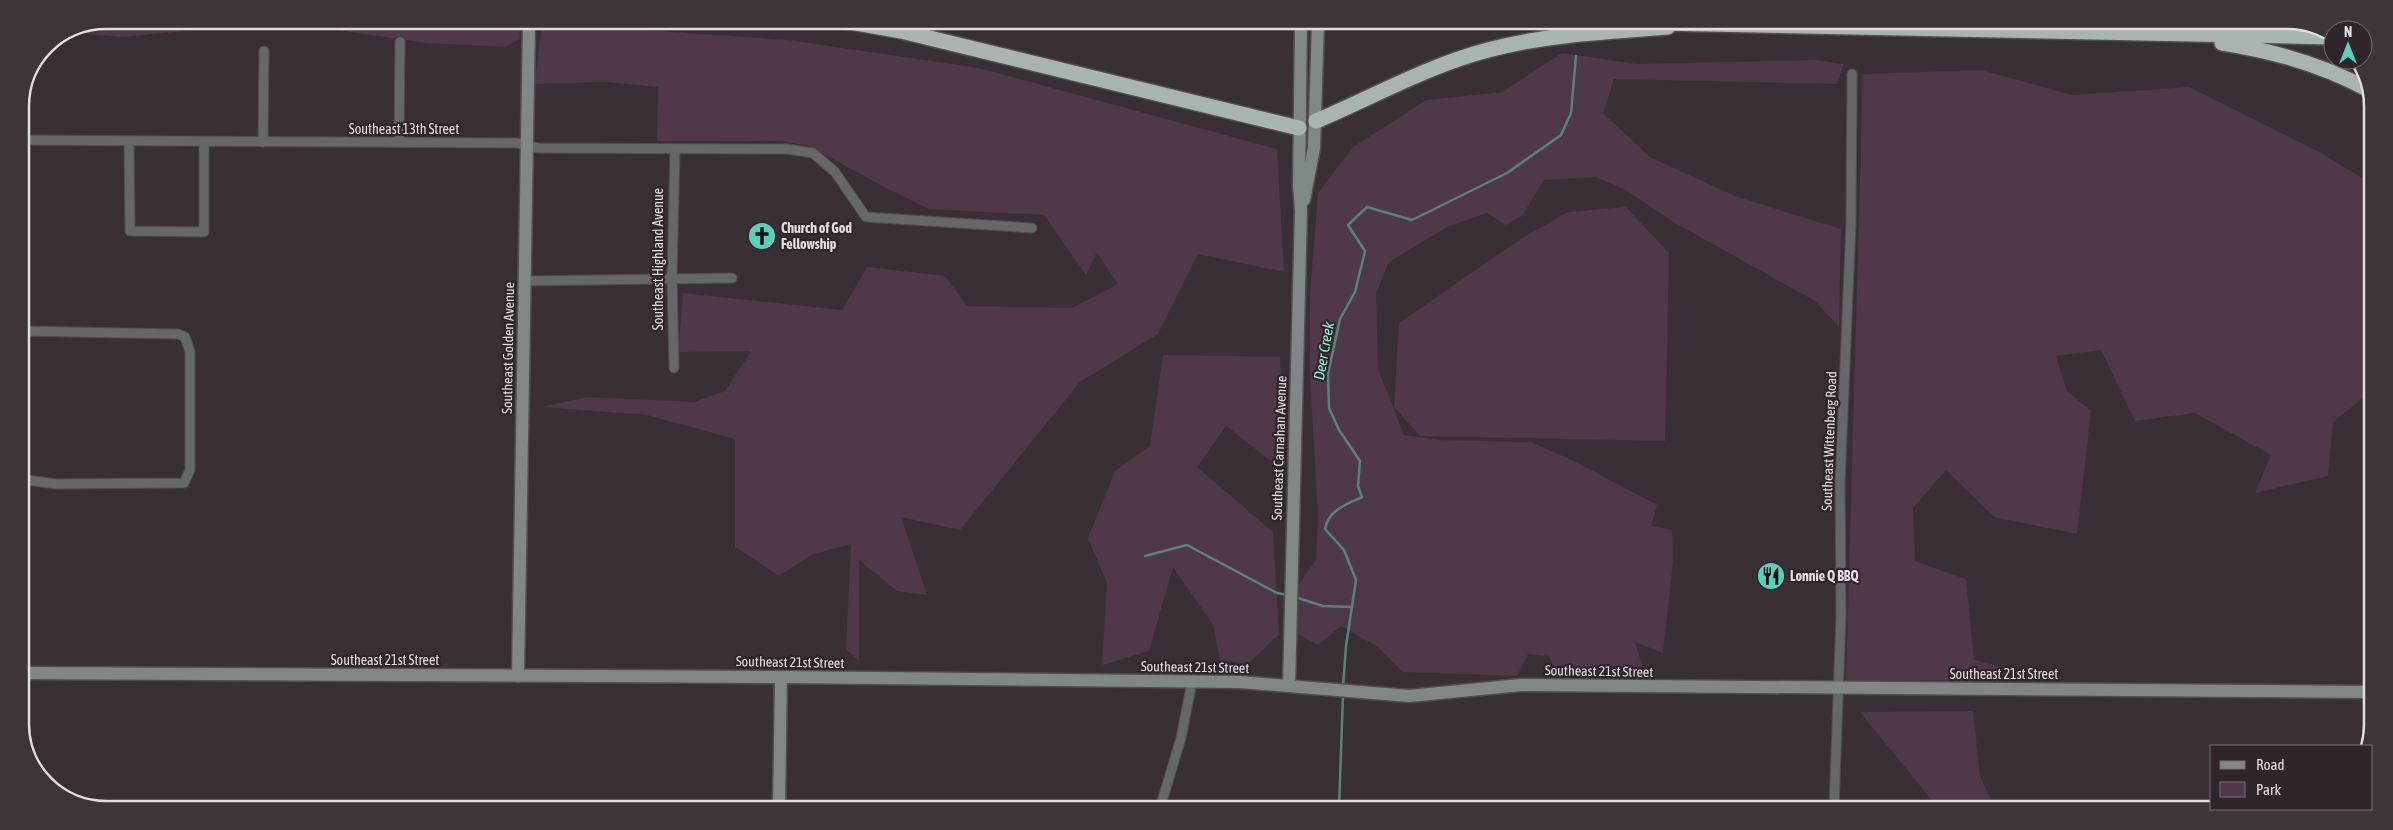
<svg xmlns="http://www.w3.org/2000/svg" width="2393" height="830" font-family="'Asap Condensed',sans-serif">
	<rect width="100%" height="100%" fill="#383035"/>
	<g fill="#4f3847">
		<polygon points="106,20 519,21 520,39 505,47 427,43 280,22 122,37 65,32 73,26"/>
		<polygon points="542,23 788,40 979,68 1277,149 1284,272 1198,254 1158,334 1080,382 960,530 901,517 927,595 897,591 859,560 859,661 846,649 851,544 811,555 779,576 735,547 735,439 647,415 541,407 587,397 694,402 725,391 751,351 678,352 683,293 842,310 867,267 945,276 967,306 1072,308 1118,284 1097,252 1086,275 1044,215 929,209 886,188 809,146 781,141 657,141 658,87 606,82 535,84"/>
		<polygon points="1562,53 1637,64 1815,60 1844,64 1837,84 1614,79 1603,113 1650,157 1735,196 1841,229 1839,327 1815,301 1675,223 1626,190 1596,177 1544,180 1522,216 1505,225 1487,213 1447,227 1389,262 1376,293 1378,369 1404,435 1440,440 1531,442 1578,463 1657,505 1651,526 1672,530 1673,562 1663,653 1635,642 1645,675 1557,673 1549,656 1528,654 1517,676 1403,672 1378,647 1341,626 1318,645 1298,634 1299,584 1316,560 1318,516 1310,376 1310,294 1318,193 1353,147 1426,100 1503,92"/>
		<polygon points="1981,70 2072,95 2189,87 2323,154 2372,184 2370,562 2367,395 2333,422 2328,476 2255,493 2271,455 2195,413 2135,421 2101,350 2056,356 2067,391 2091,411 2077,534 1994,517 1946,470 1913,508 1915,561 1966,579 1974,660 2018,671 2024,680 1846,680 1863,74"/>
		<polygon points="1626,207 1669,253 1665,441 1420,436 1394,407 1399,323 1522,238 1568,212"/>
		<polygon points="1163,355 1280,357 1284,464 1272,462 1226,426 1197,467 1273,532 1279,634 1248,664 1220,660 1213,625 1173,567 1149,651 1102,665 1107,583 1088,538 1115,471 1150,446"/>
		<polygon points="1973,711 1980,776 1995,809 1939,809 1860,712"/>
	</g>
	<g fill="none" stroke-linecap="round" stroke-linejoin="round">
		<g stroke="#57857b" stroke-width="2.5">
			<polyline points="1145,556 1187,545 1277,593 1287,595"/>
			<polyline points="1295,597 1323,606 1352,607"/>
			<path d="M1343,687L1346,646L1356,580L1344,550L1325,529C1329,510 1345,505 1362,497L1358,486L1360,461L1339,430L1329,408L1328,374L1340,319L1355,292L1365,251L1348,225L1367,207L1412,220L1507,173L1561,135L1571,113L1576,56"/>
			<polyline points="1339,808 1343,695"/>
		</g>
		<defs>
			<g id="street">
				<polyline points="20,140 517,143 538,148 787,149 813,153 835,172 866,217 1032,228"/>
				<polyline points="129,141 130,231 204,232 204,142"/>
				<polyline points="263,142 264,51"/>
				<polyline points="399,142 400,42"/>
				<polyline points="524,281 732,278"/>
				<polyline points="20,331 178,334 185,337 190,352 190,470 184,483 56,484 20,479"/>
				<polyline points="674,368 672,278 675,150"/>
				<polyline points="1160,808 1181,738 1192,682"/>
				<polyline points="1834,809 1841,615 1840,483 1851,223 1852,74"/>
			</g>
			<g id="secondary">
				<polyline points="1304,200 1314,148 1318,22"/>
				<polyline points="20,673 781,677 1240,682 1409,696 1521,685 2369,692"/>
				<polyline points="518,676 529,21"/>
				<polyline points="1289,686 1301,210 1299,186 1301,22"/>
				<polyline points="779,807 781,677"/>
			</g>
			<g id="highway">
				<polyline points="845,21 901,31 1299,128"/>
				<polyline points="1657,23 2332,37"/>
				<path d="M2222,43C2274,51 2323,65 2369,90"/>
				<path d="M1316,121C1373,97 1427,66 1488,50C1547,34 1608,32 1668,27"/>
			</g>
		</defs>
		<use href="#street" stroke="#534c51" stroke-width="11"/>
		<use href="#secondary" stroke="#534c51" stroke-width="15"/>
		<use href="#highway" stroke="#534c51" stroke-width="18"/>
		<use href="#street" stroke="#646968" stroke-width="9"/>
		<use href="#secondary" stroke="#808886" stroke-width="12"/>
		<use href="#highway" stroke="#a8b4b1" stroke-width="15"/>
	</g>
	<defs>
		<symbol id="church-disc" viewBox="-11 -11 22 22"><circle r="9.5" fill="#5cceba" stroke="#2e262b"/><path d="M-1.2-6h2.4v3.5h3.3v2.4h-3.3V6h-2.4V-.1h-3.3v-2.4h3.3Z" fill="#111"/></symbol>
		<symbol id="restaurant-disc" viewBox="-11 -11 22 22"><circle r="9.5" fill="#5cceba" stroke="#2e262b"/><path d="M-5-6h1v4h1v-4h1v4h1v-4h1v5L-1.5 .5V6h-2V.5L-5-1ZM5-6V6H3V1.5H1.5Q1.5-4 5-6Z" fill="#111"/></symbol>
	</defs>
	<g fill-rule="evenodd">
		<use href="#church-disc" x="746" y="220" width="32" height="32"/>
		<use href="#restaurant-disc" x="1755" y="560" width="32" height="32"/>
	</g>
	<g text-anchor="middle" stroke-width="4.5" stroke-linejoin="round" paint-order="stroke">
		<g font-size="14" fill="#e3dee1" stroke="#2e262b">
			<text x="404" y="134">Southeast 13th Street</text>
			<text transform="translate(658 259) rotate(-90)" y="5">Southeast Highland Avenue</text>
			<text transform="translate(508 348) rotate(-89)" y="5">Southeast Golden Avenue</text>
			<text transform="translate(1829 441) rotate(-88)" y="5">Southeast Wittenberg Road</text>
			<text transform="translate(1279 448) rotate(-88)" y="5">Southeast Carnahan Avenue</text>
			<text x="385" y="665">Southeast 21st Street</text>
			<text transform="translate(790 662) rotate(1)" y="5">Southeast 21st Street</text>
			<text transform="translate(1195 667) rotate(1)" y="5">Southeast 21st Street</text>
			<text transform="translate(1599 671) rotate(1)" y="5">Southeast 21st Street</text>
			<text x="2004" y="679">Southeast 21st Street</text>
		</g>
		<g font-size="14" font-weight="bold" fill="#e3dee1" stroke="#2e262b" text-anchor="start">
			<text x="781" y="233">Church of God<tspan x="781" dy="16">Fellowship</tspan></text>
			<text x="1790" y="581">Lonnie Q BBQ</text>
		</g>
		<g font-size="15" font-style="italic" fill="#9deedd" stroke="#2e262b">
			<text transform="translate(1324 351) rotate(-80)" y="5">Deer Creek</text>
		</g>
	</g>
	<path d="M0 0H2393V830H0ZM106 29H2287A77 77 0 0 1 2364 106V724A77 77 0 0 1 2287 801H106A77 77 0 0 1 29 724V106A77 77 0 0 1 106 29Z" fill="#3c353a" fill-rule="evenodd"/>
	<path fill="none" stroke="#e3dee1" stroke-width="2.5" d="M106 29H2287A77 77 0 0 1 2364 106V724A77 77 0 0 1 2287 801H106A77 77 0 0 1 29 724V106A77 77 0 0 1 106 29Z"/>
	<rect x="2210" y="745" width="162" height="65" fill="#2e262b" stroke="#767074"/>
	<rect x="2220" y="761" width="25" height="8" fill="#808886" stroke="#767074"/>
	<text x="2256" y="770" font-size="15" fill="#e3dee1">Road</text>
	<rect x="2220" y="782" width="25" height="15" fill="#4f3847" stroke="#767074"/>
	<text x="2256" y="795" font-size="15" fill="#e3dee1">Park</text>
	<g transform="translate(2348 45)"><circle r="24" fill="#2e262b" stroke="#767074"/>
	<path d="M0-4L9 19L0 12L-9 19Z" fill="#5cceba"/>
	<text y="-8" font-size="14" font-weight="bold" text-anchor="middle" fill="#e3dee1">N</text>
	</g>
</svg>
